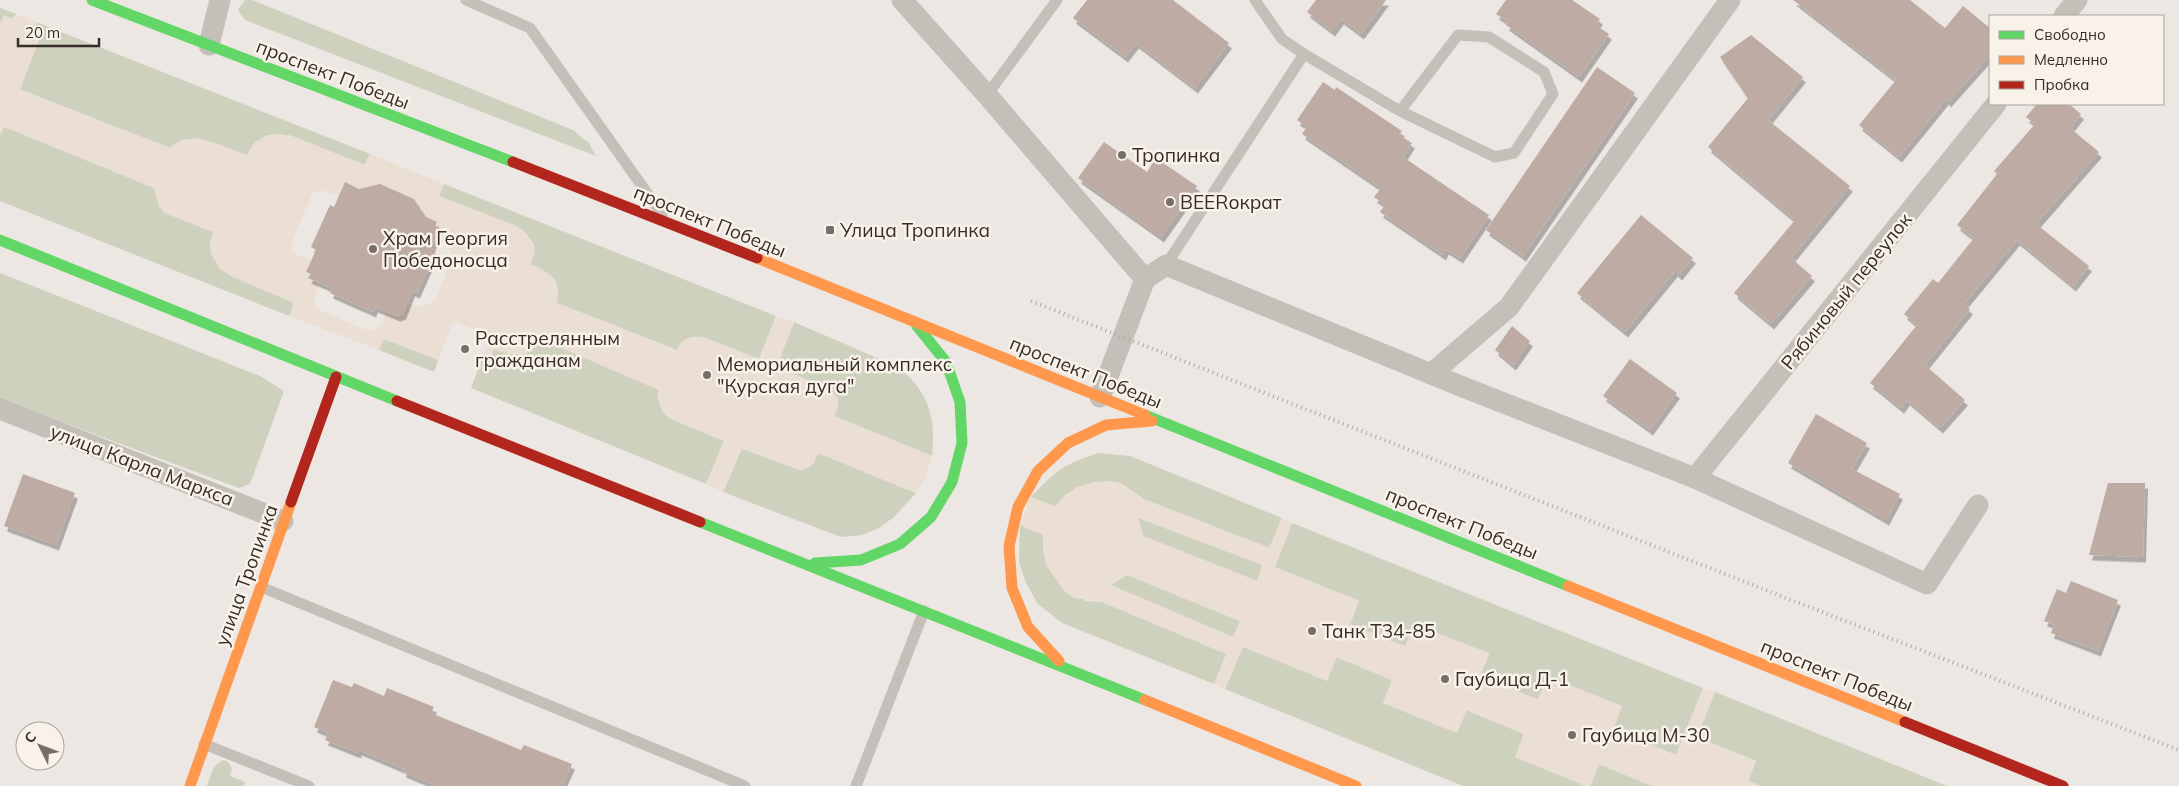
<svg xmlns="http://www.w3.org/2000/svg" width="2179" height="786" font-family="Mulish,sans-serif">
	<defs>
		<filter id="shadow"><feDropShadow dx="3" dy="5.5" stdDeviation="0" flood-color="#0004"/></filter>
	</defs>
	<rect width="100%" height="100%" fill="#ece7e2"/>
	<g fill="#cdd1bd">
		<polygon points="245,0 252,0 573,130 589,143 596,156 245,20 238,10"/>
		<polygon points="0,8 16,14 13,19 4,16 0,24"/>
		<path d="M36,22L370,154L365,165L289,135L250,149L247,155C224,147 191,128 170,148L19,89L43,30L35,27Z"/>
		<polygon points="4,126 154,188 159,206 165,213 213,232 210,244 220,269 231,276 294,303 289,316 0,201 0,135"/>
		<path d="M444,184L776,316L759,359L703,337C691,336 683,338 677,350L557,303L543,270L530,264L535,252L439,196Z"/>
		<polygon points="0,273 260,376 284,391 250,484 239,488 0,399"/>
		<path d="M794,322L898,367C929,392 936,417 932,456L834,416L838,407L833,392L777,366Z"/>
		<polygon points="384,339 438,360 434,372 379,350"/>
		<path d="M541,339L659,390C659,403 659,409 669,418L724,441L706,484L471,388L482,358L489,361L494,349C513,356 529,359 541,339Z"/>
		<path d="M741,448L800,470C811,468 814,463 818,453L916,493L894,517L879,528L862,535L841,537L723,492Z"/>
		<path d="M1099,453L1130,456L1282,518L1270,548L1143,499C1112,472 1082,478 1055,507L1031,497C1057,470 1063,464 1099,453Z"/>
		<polygon points="1138,517 1263,565 1257,581 1143,536"/>
		<polygon points="1292,523 1703,688 1676,755 1613,730 1622,706 1548,677 1538,700 1480,676 1489,654 1415,624 1405,647 1350,624 1359,601 1275,567"/>
		<polygon points="1020,525 1043,535 1043,550 1085,601 1102,602 1227,654 1214,684 1062,623 1038,604 1026,583 1019,562"/>
		<polygon points="1127,575 1240,621 1233,637 1110,585"/>
		<polygon points="1243,646 1327,681 1336,657 1392,680 1383,703 1457,733 1466,710 1524,734 1515,757 1586,786 1463,786 1225,689"/>
		<polygon points="1715,692 1947,786 1761,786 1748,781 1756,761 1697,737"/>
		<path d="M224,760L228,762L232,768L230,776L245,782L244,786H207C211,775 212,764 224,760Z"/>
		<polygon points="1599,764 1652,786 1590,786"/>
	</g>
	<g fill="#eadfd2" fill-rule="evenodd">
		<path d="M16,14L36,22L35,27L43,30L20,90L170,148L182,140L199,138L247,155L255,142L261,139L267,135L281,134L297,138L364,165L370,154L444,184L439,196L517,226L525,232L534,244L535,252L530,264L551,275L556,281L558,289L557,303L677,350L680,343L686,339L696,337H703L759,359L776,316L794,322L777,366L833,392L838,399V407L834,416L932,456L926,476L916,493L818,453L814,463L808,468L800,470L742,449L723,492L706,484L724,441L669,418L663,413L657,397L659,390L541,339L537,346L525,354H508L494,349L489,361L482,358L491,336L454,321L438,360L384,339L379,350L289,316L294,303L231,276L220,269L211,254L210,244L213,232L165,213L159,206L154,188L4,127L0,135V24L4,15L13,19ZM320,190L437,225L435,237L448,245L453,257L434,302L422,307L406,303L387,311L381,325L374,331L363,329L318,309L314,300L320,282L308,275L312,261L297,255L293,251L291,244L312,194Z"/>
		<path d="M1109,481L1121,483L1144,499L1269,548L1282,518L1292,523L1275,567L1359,601L1350,624L1405,646L1414,624L1489,653L1480,677L1538,699L1548,677L1622,706L1613,730L1676,755L1703,688L1715,692L1697,737L1756,761L1748,781L1761,786H1652L1599,764L1590,786H1586L1515,757L1524,734L1467,710L1457,733L1383,703L1392,680L1337,657L1327,681L1243,647L1225,689L1214,684L1226,654L1102,602L1074,598L1064,591L1046,565L1043,550V535L1020,525L1031,497L1055,506L1065,495L1077,487L1094,482ZM1138,518L1262,565L1257,581L1143,536ZM1127,575L1240,621L1233,637L1111,585Z"/>
	</g>
	<g fill="#beaca4" filter="url(#shadow)">
		<polygon points="1087,0 1173,0 1229,43 1195,88 1136,43 1125,57 1073,18"/>
		<polygon points="1316,0 1386,0 1361,34 1341,19 1332,31 1307,12"/>
		<polygon points="1506,0 1572,0 1600,19 1596,25 1609,34 1579,77 1506,25 1508,22 1496,14"/>
		<polygon points="1793,0 1910,0 1945,28 1963,6 1990,28 1990,55 1948,102 1946,99 1899,157 1859,125 1896,80"/>
		<polygon points="1751,35 1803,77 1768,120 1850,186 1791,258 1812,276 1771,324 1734,293 1795,220 1708,147 1748,98 1720,57"/>
		<polygon points="1597,67 1635,93 1523,256 1486,230"/>
		<polygon points="1323,82 1335,90 1336,87 1402,131 1399,135 1412,143 1403,157 1489,215 1460,258 1446,249 1443,255 1380,212 1385,205 1374,197 1381,188 1302,134 1307,127 1297,120"/>
		<polygon points="2037,104 2069,104 2081,114 2070,128 2099,152 2036,224 2089,266 2073,286 2017,240 1964,304 1970,309 1925,365 1965,400 1940,428 1907,400 1901,408 1870,383 1917,325 1904,314 1933,279 1938,283 1974,238 1957,225 1997,174 1994,171 2035,124 2026,117"/>
		<polygon points="1104,142 1147,172 1156,158 1197,186 1161,237 1078,178"/>
		<polygon points="345,182 359,189 380,184 414,199 426,217 437,222 435,226 440,228 431,248 436,250 417,293 412,291 403,314 397,316 375,307 373,312 330,293 332,288 308,278 311,274 306,272 316,250 311,247 330,205 334,207"/>
		<polygon points="1641,215 1693,258 1679,275 1675,271 1625,332 1577,293"/>
		<polygon points="1512,326 1530,341 1513,365 1495,350"/>
		<polygon points="1630,359 1677,393 1650,430 1603,396"/>
		<polygon points="1816,414 1867,443 1852,469 1900,494 1886,520 1788,463"/>
		<polygon points="23,474 75,493 56,545 4,526"/>
		<polygon points="2108,483 2145,483 2143,557 2089,555"/>
		<polygon points="2071,581 2118,600 2098,651 2051,633 2054,624 2044,621 2057,589 2066,593"/>
		<polygon points="333,680 352,687 354,683 384,696 387,688 434,707 431,713 490,737 521,750 524,745 572,764 562,786 437,786 403,772 404,769 359,750 358,753 325,740 328,733 314,727"/>
	</g>
	<g fill="none" stroke-linecap="round" stroke-linejoin="round">
		<g stroke="#c5bfba" stroke-width="11">
			<polyline points="466,0 530,28 662,214"/>
			<polyline points="1304,54 1400,111 1495,157 1514,153 1553,94 1544,72 1489,37 1458,35 1400,111"/>
			<polyline points="987,95 1057,0"/>
			<polyline points="1166,265 1304,54 1282,39 1255,0"/>
			<polyline points="261,587 745,786"/>
			<polyline points="204,744 309,786"/>
			<polyline points="856,786 924,611"/>
		</g>
		<g stroke="#c5bfba" stroke-width="21">
			<polyline points="902,0 987,95 1145,279 1100,397"/>
			<polyline points="2064,16 2077,0"/>
			<polyline points="209,45 220,0"/>
			<polyline points="1145,279 1166,265 1458,385 1695,478 1927,584 1978,505"/>
			<polyline points="1431,374 1509,307 1730,0"/>
			<polyline points="0,409 283,521"/>
			<polyline points="1695,478 1996,104"/>
		</g>
		<g stroke="#63d668" stroke-width="11">
			<polyline points="92,0 513,162"/>
			<polyline points="0,240 397,401"/>
			<polyline points="1145,415 1568,586"/>
			<polyline points="700,522 1145,700"/>
			<polyline points="815,563 861,560 900,544 931,517 952,482 962,443 960,402 946,362 917,326"/>
		</g>
		<g stroke="#ff974d" stroke-width="11">
			<polyline points="757,258 1145,415"/>
			<polyline points="1568,586 1905,722"/>
			<polyline points="1059,661 1028,627 1012,588 1009,546 1018,507 1038,471 1068,443 1106,425 1152,421"/>
			<polyline points="1145,700 1356,786"/>
			<polyline points="190,786 291,502"/>
		</g>
		<g stroke="#b3261e" stroke-width="11">
			<polyline points="513,162 757,258"/>
			<polyline points="397,401 700,522"/>
			<polyline points="291,502 336,377"/>
			<polyline points="1905,722 2063,786"/>
		</g>
		<polyline stroke="#ada8a5" stroke-width="4" stroke-dasharray="1 4" stroke-linecap="butt" points="1031,301 1786,598 2179,750"/>
	</g>
	<g fill="#766e6a" stroke="#f8f2e9" stroke-width="2">
		<circle cx="1122" cy="155" r="5"/>
		<circle cx="1170" cy="202" r="5"/>
		<rect x="825" y="225" width="10" height="10" rx="2.5"/>
		<circle cx="373" cy="249" r="5"/>
		<circle cx="465" cy="349" r="5"/>
		<circle cx="707" cy="375" r="5"/>
		<circle cx="1312" cy="631" r="5"/>
		<circle cx="1445" cy="679" r="5"/>
		<circle cx="1572" cy="735" r="5"/>
	</g>
	<g text-anchor="middle" stroke-width="5" stroke-linejoin="round" paint-order="stroke">
		<g font-size="19" fill="#362d29" stroke="#f8f2e9">
			<text transform="translate(333 74) rotate(21)" y="7">проспект Победы</text>
			<text transform="translate(710 221) rotate(22)" y="7">проспект Победы</text>
			<text transform="translate(1846 291) rotate(-51)" y="7">Рябиновый переулок</text>
			<text transform="translate(1086 372) rotate(22)" y="7">проспект Победы</text>
			<text transform="translate(142 465) rotate(21)" y="7">улица Карла Маркса</text>
			<text transform="translate(1462 523) rotate(22)" y="7">проспект Победы</text>
			<text transform="translate(246 575) rotate(-70)" y="7">улица Тропинка</text>
			<text transform="translate(1837 675) rotate(22)" y="7">проспект Победы</text>
		</g>
		<g font-size="19" fill="#362d29" stroke="#f8f2e9" text-anchor="start">
			<text x="1132" y="162">Тропинка</text>
			<text x="1180" y="209">BEERократ</text>
			<text x="840" y="237">Улица Тропинка</text>
			<text x="383" y="245">Храм Георгия<tspan x="383" dy="22">Победоносца</tspan></text>
			<text x="475" y="345">Расстрелянным<tspan x="475" dy="22">гражданам</tspan></text>
			<text x="717" y="371">Мемориальный комплекс<tspan x="717" dy="22">"Курская дуга"</tspan></text>
			<text x="1322" y="638">Танк Т34-85</text>
			<text x="1455" y="686">Гаубица Д-1</text>
			<text x="1582" y="742">Гаубица М-30</text>
		</g>
	</g>
	<rect x="1989" y="15" width="175" height="90" fill="#f8f2e9" stroke="#aaa39c"/>
	<rect x="1999" y="31" width="25" height="8" fill="#63d668" stroke="#aaa39c"/>
	<text x="2034" y="40" font-size="15" fill="#362d29">Свободно</text>
	<rect x="1999" y="56" width="25" height="8" fill="#ff974d" stroke="#aaa39c"/>
	<text x="2034" y="65" font-size="15" fill="#362d29">Медленно</text>
	<rect x="1999" y="81" width="25" height="8" fill="#b3261e" stroke="#aaa39c"/>
	<text x="2034" y="90" font-size="15" fill="#362d29">Пробка</text>
	<g transform="translate(40 746) rotate(312)"><circle r="24" fill="#f8f2e9" stroke="#aaa39c"/>
	<path d="M0-4L9 19L0 12L-9 19Z" fill="#766e6a"/>
	<text y="-8" font-size="14" font-weight="bold" text-anchor="middle" fill="#362d29">С</text>
	</g>
	<path d="M18 38v8h81v-8" fill="none" stroke="#362d29" stroke-width="2.5"/>
	<text x="25" y="38" font-size="15" fill="#362d29" stroke="#f8f2e9" stroke-width="4" paint-order="stroke">20 m</text>
</svg>
